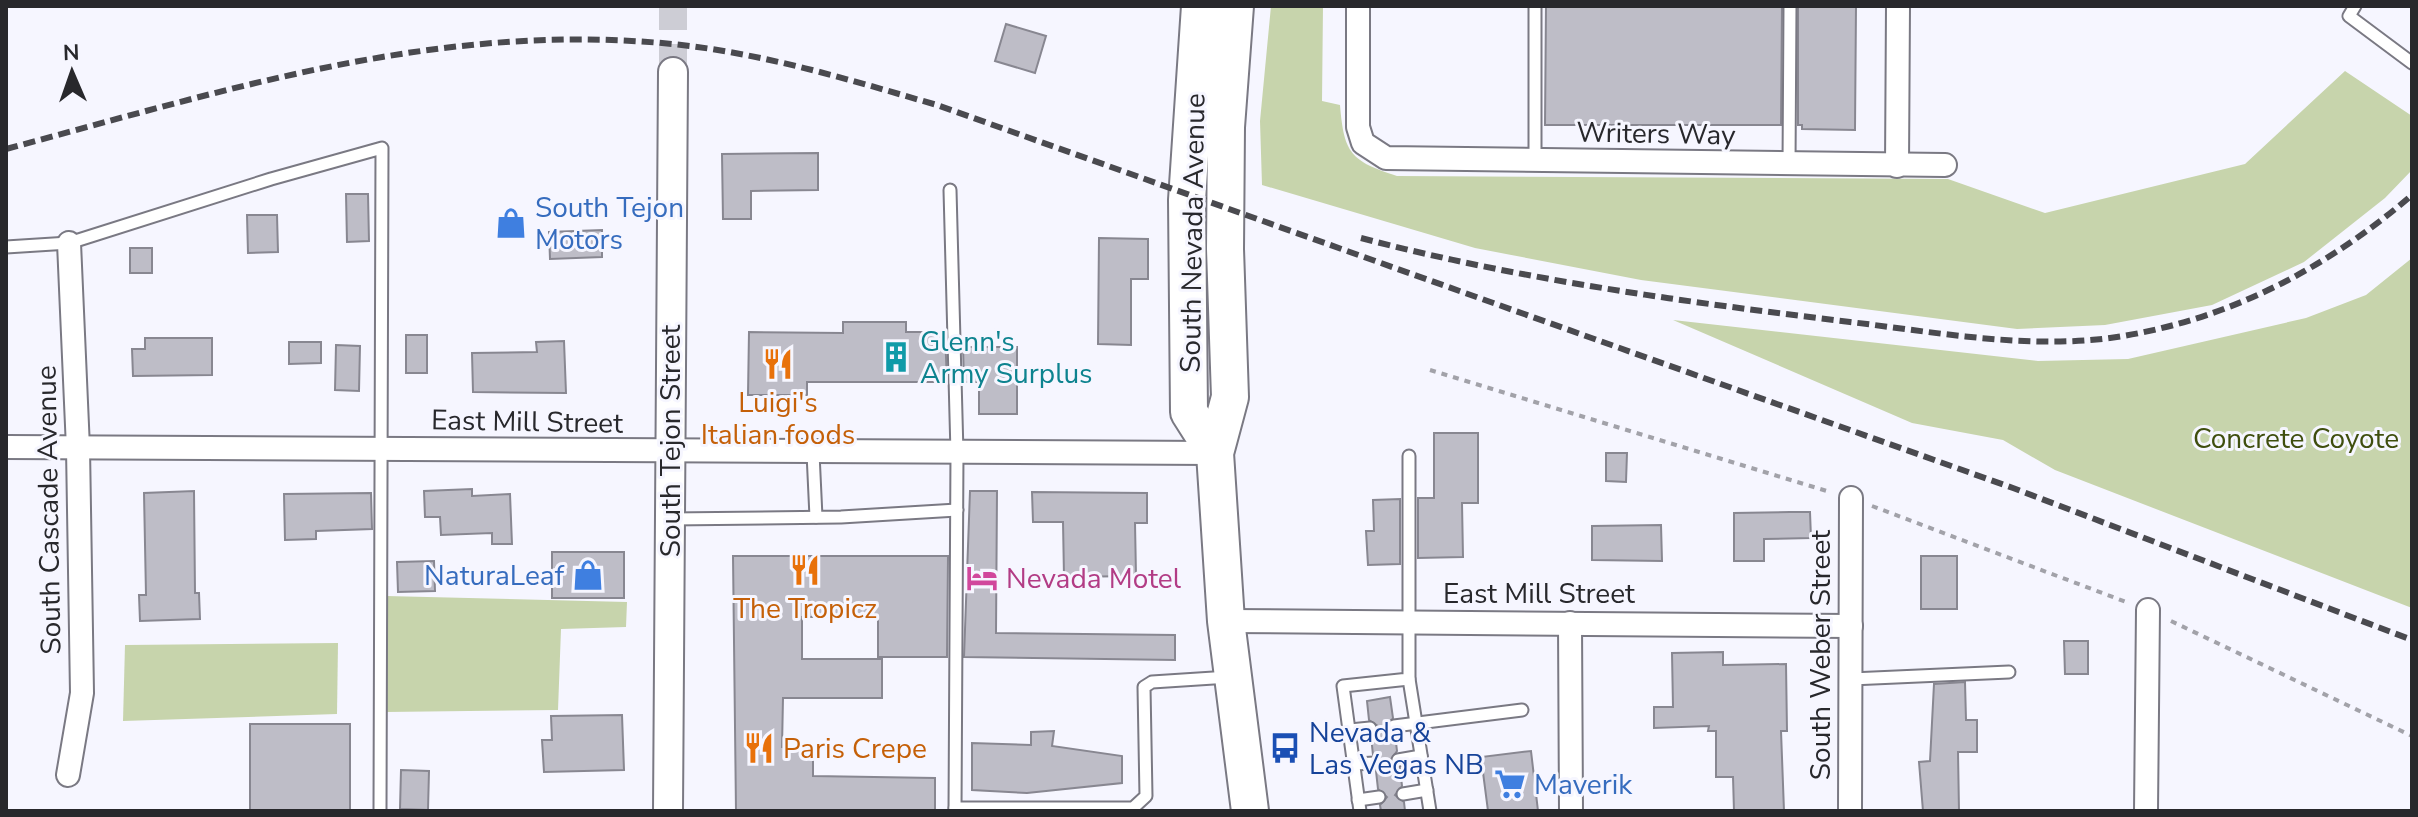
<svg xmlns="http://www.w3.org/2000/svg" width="2418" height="817" font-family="'Nunito Sans',sans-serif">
	<rect width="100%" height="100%" fill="#f6f6ff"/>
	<g fill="#c7d4ac">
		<path d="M1271,6H1323L1322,101L1340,105C1344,154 1351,161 1397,176L1948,179L2045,213L2245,164L2345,71L2412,116V170L2385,198L2304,262L2212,305L2105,325L2017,329L1641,280L1475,248L1262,185L1260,121Z"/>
		<polygon points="2412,258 2412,608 2055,470 2003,440 1912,423 1673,320 2038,361 2128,359 2306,318 2366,295"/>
		<polygon points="386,596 627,602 626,627 561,629 558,710 386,712"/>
		<polygon points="338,643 337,714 123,721 125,645"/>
	</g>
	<g fill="#bebdc7" stroke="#888791" stroke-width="2">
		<polygon points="1546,6 1782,6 1781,125 1545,125"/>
		<polygon points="1798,6 1856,6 1855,130 1802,129 1802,125 1798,125"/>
		<polygon points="1006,24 1046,36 1035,73 995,61"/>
		<polygon points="818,153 818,190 751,191 751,219 723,219 722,154"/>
		<polygon points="346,194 368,194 369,241 347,242"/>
		<polygon points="247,215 277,215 278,252 248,253"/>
		<polygon points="602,230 602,257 550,259 549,232"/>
		<polygon points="1099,238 1148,239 1148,279 1131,279 1131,345 1098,344"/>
		<rect x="130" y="248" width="22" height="25"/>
		<polygon points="843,322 906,322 906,332 945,332 947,382 807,382 807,395 748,395 749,332 843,333"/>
		<rect x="406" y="335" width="21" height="38"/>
		<polygon points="145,338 212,338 212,375 133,376 132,349 145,349"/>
		<polygon points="564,341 566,393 473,392 472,353 537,352 536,342"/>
		<polygon points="289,342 321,342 321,363 289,364"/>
		<polygon points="336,345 360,346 359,391 335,390"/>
		<polygon points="963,347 1017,347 1017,414 979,414 979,382 964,382"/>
		<polygon points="1434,433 1478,433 1478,503 1462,503 1463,557 1418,558 1418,498 1434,498"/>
		<polygon points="1606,453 1627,453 1626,482 1606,481"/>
		<polygon points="472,489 472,496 510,494 512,544 492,544 492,533 441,535 440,517 425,517 424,491"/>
		<polygon points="194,491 195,593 199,593 200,619 140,621 139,595 146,595 144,493"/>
		<polygon points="970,491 997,491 996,633 1175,635 1175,660 964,657"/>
		<polygon points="1032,492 1147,493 1147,523 1135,523 1136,576 1064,577 1063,522 1033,522"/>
		<polygon points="371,493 372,529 316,531 316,539 285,540 284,494"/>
		<polygon points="1400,499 1400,564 1368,565 1366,531 1374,531 1373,500"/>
		<polygon points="1790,512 1810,512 1811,538 1764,539 1764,561 1734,561 1734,513"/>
		<polygon points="1661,525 1662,561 1592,560 1592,526"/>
		<rect x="552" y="552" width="72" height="46"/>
		<polygon points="733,556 948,556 947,657 878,657 878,617 802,617 802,659 882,659 882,698 783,698 782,747 813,747 813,776 935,778 935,811 736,811"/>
		<rect x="1921" y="556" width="36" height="53"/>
		<polygon points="434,561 435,591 398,592 397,562"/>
		<polygon points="2064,641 2088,641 2088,674 2065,674"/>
		<polygon points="1723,652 1723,665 1786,664 1787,731 1781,731 1784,811 1734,811 1733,777 1716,777 1716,731 1708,731 1709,726 1654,728 1654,707 1673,707 1672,653"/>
		<polygon points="1965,682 1966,720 1977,720 1977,752 1958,752 1959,811 1923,811 1919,762 1930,761 1934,684"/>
		<polygon points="1390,697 1393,718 1386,728 1395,734 1397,751 1390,761 1400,768 1402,786 1395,795 1404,802 1405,811 1381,811 1380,805 1387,797 1378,789 1376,771 1383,762 1373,755 1371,736 1378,726 1369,720 1367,701"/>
		<polygon points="622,715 624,770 544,772 542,740 552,740 551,716"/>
		<rect x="250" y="724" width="100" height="87"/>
		<polygon points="1054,731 1052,746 1122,756 1122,783 1027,793 972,790 972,743 1031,745 1031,732"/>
		<polygon points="1531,751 1538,811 1488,811 1481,757"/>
		<polygon points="401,770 429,771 428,810 400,809"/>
	</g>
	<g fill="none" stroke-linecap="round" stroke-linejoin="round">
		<polyline stroke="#cdcdd5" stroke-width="28" stroke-dasharray="28 14" stroke-linecap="butt" points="673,72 673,6"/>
		<defs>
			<g id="service">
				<polyline points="2355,6 2349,16 2412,63"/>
				<polyline points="1535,161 1535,6"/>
				<polyline points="1789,165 1790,6"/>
				<polyline points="950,190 957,453 955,811"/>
				<polyline points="6,247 69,243 271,179 382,148 380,811"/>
				<polyline points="813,453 816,517"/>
				<polyline points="670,519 841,517 957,510"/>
				<polyline points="1409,679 1430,811"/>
				<polyline points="1851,679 2009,672"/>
				<polyline points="1394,726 1522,710"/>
				<polyline points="1350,730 1370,728"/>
				<polyline points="1398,760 1421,756"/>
				<polyline points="1354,764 1375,763"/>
				<polyline points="1403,794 1427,790"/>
				<polyline points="1358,800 1379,797"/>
				<polyline points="955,808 1133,808 1146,796 1144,687 1152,682 1229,677"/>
				<polyline points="1360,811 1343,686 1409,679 1409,456"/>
			</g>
			<g id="minor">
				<polyline points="1358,6 1358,127 1363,143 1386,158 1945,165"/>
				<polyline points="1897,166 1898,6"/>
				<polyline points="6,447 1215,453"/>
				<polyline points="1226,621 1851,626"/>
				<polyline points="1570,623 1571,811"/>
				<polyline points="68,775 82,693 78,448 69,243"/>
				<polyline points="1850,811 1851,498"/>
				<polyline points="2146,811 2148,610"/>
			</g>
			<polyline id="tertiary" points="668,811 673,72"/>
			<g id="primary">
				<polyline points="1200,6 1187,200 1189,412 1215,453"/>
				<polyline points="1235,6 1226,127 1225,249 1230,397 1215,453 1226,621 1250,811"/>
			</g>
		</defs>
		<use href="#service" stroke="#7a7983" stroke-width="15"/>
		<use href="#minor" stroke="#7a7983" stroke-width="26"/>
		<use href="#tertiary" stroke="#7a7983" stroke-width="32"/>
		<use href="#primary" stroke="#7a7983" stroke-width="40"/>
		<g stroke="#a2a2a9" stroke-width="4" stroke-dasharray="6 6" stroke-linecap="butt">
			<polyline points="1430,370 1830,492"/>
			<polyline points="1872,506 2126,602"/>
			<polyline points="2171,621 2412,736"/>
		</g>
		<use href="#service" stroke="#fff" stroke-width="11"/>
		<use href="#minor" stroke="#fff" stroke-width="22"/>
		<use href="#tertiary" stroke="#fff" stroke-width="28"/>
		<use href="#primary" stroke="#fff" stroke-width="36"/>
		<g stroke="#4a4a4f" stroke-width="6" stroke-dasharray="12 6" stroke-linecap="butt">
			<path d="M6,149C227,90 439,21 672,44C763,53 850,80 937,105L2013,488L2412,640"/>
			<path d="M1361,238C1521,280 1686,302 1850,322C1935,332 2024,349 2110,338C2224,322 2325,270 2412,195"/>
		</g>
	</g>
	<defs>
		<symbol id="shop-bare" viewBox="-9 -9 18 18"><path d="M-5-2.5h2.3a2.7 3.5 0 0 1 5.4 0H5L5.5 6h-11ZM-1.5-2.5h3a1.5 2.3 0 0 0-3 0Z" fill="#3f7fe0" stroke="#f6f6ff" stroke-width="2.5" paint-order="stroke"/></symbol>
		<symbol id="building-bare" viewBox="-9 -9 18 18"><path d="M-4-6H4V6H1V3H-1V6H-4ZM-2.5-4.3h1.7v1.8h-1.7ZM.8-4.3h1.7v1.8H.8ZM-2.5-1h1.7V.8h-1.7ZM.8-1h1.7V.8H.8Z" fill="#0f9aa8" stroke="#f6f6ff" stroke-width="2.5" paint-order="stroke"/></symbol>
		<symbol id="restaurant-bare" viewBox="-9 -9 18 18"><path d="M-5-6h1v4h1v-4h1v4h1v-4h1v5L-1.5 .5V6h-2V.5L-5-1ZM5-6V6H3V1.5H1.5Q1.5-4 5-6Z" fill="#e8710a" stroke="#f6f6ff" stroke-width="2.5" paint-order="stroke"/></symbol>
		<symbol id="hotel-bare" viewBox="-9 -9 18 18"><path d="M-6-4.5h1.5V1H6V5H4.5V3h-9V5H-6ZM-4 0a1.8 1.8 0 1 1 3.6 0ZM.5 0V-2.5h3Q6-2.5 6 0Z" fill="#d1479c" stroke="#f6f6ff" stroke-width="2.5" paint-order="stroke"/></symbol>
		<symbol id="bus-bare" viewBox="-9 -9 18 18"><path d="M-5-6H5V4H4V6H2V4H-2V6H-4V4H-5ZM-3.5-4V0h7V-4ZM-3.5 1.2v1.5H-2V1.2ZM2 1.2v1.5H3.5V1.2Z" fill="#1a4fb4" stroke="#f6f6ff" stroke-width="2.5" paint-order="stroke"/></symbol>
		<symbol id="supermarket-bare" viewBox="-9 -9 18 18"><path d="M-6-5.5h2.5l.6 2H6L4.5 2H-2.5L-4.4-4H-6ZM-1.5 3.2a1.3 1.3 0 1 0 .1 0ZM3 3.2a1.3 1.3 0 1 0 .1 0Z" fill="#3f7fe0" stroke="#f6f6ff" stroke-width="2.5" paint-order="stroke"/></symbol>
	</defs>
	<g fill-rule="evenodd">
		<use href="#shop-bare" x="489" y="201" width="44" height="44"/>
		<use href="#building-bare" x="874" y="335" width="44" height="44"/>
		<use href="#restaurant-bare" x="756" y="342" width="44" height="44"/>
		<use href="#restaurant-bare" x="783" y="548" width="44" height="44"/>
		<use href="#shop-bare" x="566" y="553" width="44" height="44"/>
		<use href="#hotel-bare" x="960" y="556" width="44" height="44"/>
		<use href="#restaurant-bare" x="737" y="726" width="44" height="44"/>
		<use href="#bus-bare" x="1263" y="726" width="44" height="44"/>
		<use href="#supermarket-bare" x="1488" y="762" width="44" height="44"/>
	</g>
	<g text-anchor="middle" stroke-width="6" stroke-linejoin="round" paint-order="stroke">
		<g font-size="28" fill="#28282c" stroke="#f6f6ff">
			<text transform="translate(1656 133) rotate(1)" y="10">Writers Way</text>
			<text transform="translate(1192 233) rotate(-89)" y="10">South Nevada Avenue</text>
			<text transform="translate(527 421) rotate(1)" y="10">East Mill Street</text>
			<text transform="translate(670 441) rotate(-90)" y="10">South Tejon Street</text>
			<text transform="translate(48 510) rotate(-91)" y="10">South Cascade Avenue</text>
			<text x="1539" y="603">East Mill Street</text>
			<text transform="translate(1820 655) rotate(-90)" y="10">South Weber Street</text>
		</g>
		<g font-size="28" fill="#366cbe" stroke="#f6f6ff" text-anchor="start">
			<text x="535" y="217">South Tejon<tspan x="535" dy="32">Motors</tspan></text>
			<text x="564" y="585" text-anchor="end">NaturaLeaf</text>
			<text x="1534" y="794">Maverik</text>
		</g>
		<g font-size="28" fill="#0d838f" stroke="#f6f6ff" text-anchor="start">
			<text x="920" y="351">Glenn's<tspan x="920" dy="32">Army Surplus</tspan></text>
		</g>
		<g font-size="28" fill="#c56008" stroke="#f6f6ff">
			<text x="778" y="412">Luigi's<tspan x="778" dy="32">Italian foods</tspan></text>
			<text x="805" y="618">The Tropicz</text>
			<text x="783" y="758" text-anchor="start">Paris Crepe</text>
		</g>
		<g font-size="28" fill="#3f4e0e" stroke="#f6f6ff">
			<text x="2296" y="448">Concrete Coyote</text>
		</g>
		<g font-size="28" fill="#b23c85" stroke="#f6f6ff" text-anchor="start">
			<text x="1006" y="588">Nevada Motel</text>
		</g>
		<g font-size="28" fill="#164399" stroke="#f6f6ff" text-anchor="start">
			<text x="1309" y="742">Nevada &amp;<tspan x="1309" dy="32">Las Vegas NB</tspan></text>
		</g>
	</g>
	<rect width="2418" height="817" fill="none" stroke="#28282c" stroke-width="16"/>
	<g transform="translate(72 72) rotate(358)" stroke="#f6f6ff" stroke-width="6" paint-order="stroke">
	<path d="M0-6L14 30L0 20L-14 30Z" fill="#28282c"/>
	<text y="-12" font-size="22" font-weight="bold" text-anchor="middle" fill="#28282c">N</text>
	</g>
</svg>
